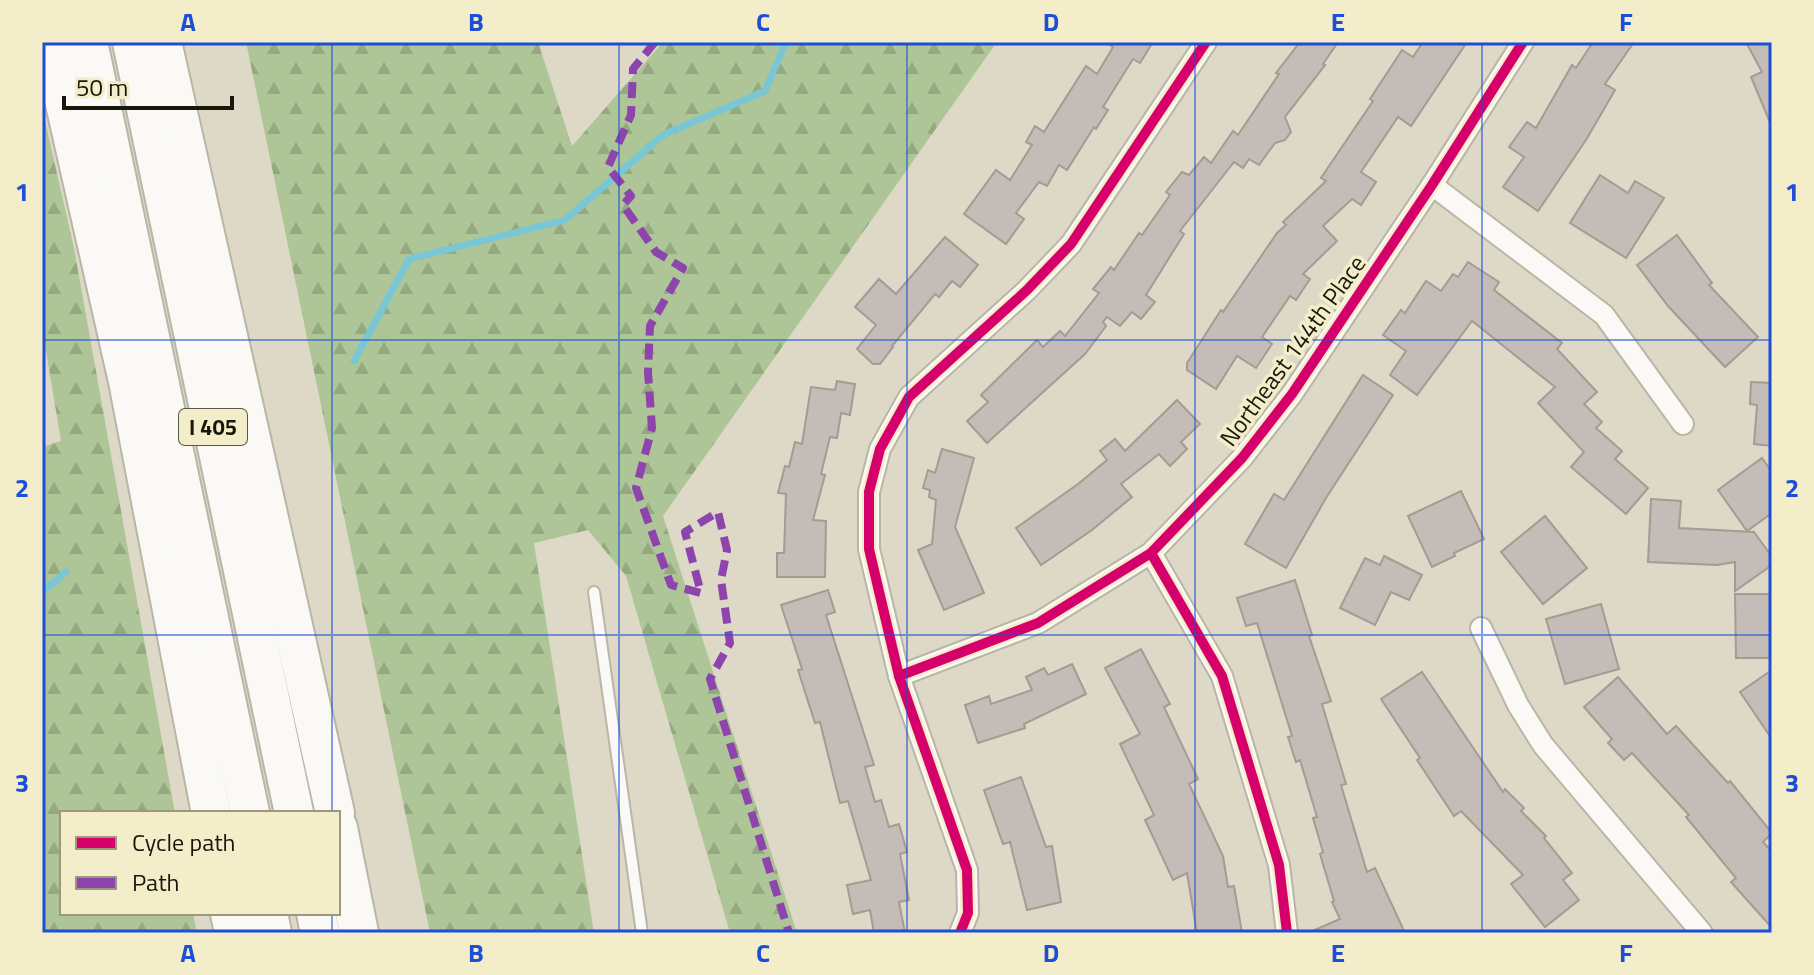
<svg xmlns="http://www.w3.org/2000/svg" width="1814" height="975" font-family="'Titillium Web',sans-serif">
	<defs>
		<pattern id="forest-firs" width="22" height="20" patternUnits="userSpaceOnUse" patternTransform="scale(2)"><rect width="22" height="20" fill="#aec697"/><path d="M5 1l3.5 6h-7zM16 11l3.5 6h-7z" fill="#95a981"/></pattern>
	</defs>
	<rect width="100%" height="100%" fill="#ddd9c6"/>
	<g fill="url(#forest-firs)">
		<polygon points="246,42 538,42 572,146 663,42 997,42 663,516 797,933 730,933 626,576 588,530 534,543 594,933 430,933"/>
		<polygon points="42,108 74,248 175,813 62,813 62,913 193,913 197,933 42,933 42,447 61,441 42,327"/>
	</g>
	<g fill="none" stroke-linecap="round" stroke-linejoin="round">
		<g stroke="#7ac7d3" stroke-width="7">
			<polyline points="354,361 409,259 565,220 663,135 765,91 786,42"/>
			<polyline points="42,592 66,572"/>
		</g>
	</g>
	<g fill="#c4bcb6" stroke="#a39b94" stroke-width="2">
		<polygon points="1105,42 1153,42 1140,63 1133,59 1103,107 1108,110 1096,129 1094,127 1067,170 1059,165 1047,186 1039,182 1016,213 1024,219 1006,244 964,214 996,170 1010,180 1032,145 1026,142 1035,126 1044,132 1086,66 1097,74 1113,47"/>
		<polygon points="1300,42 1338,42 1323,64 1325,65 1285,117 1291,132 1285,140 1275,143 1259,165 1249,159 1243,168 1234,162 1180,231 1184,234 1146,295 1155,302 1141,319 1132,312 1120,326 1107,317 1103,322 1106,326 1085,354 987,443 967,421 988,402 981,395 1037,340 1043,347 1060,331 1065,336 1099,293 1093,289 1111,267 1114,270 1139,233 1142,235 1170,195 1166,192 1182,172 1189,175 1204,157 1211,163 1233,131 1238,135 1279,74 1276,73"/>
		<polygon points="1423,42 1467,42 1411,126 1398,117 1361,172 1376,182 1361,205 1352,199 1323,226 1337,241 1303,274 1310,279 1296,300 1290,296 1262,337 1272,344 1256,368 1237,356 1216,389 1187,370 1187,363 1221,310 1223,312 1277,233 1286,225 1283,222 1326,181 1321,178 1373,101 1370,99 1402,50 1413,57"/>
		<polygon points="1593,42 1634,42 1605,84 1615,90 1586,140 1538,211 1503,187 1524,157 1509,147 1527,122 1536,128 1572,65 1576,68"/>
		<polygon points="1746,42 1772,42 1772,127 1751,77 1762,72"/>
		<polygon points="1600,175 1628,193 1635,181 1664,198 1626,258 1570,223"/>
		<polygon points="1677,235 1712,283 1709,285 1758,337 1725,367 1668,306 1637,265"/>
		<polygon points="945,237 978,265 960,287 952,281 939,297 935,294 892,346 893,347 880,364 873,364 857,349 876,325 855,307 879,279 896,294"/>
		<polygon points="1468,262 1499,282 1494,290 1562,343 1557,349 1597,392 1584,404 1602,422 1596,428 1622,451 1615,459 1648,488 1626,514 1571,467 1584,452 1538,403 1555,387 1472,321 1417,395 1390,375 1406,351 1383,335 1401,310 1405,313 1426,281 1441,291 1453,274 1458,277"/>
		<polygon points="1363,375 1393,395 1326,498 1286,568 1245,544 1274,494 1284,500"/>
		<polygon points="837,381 855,384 850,415 841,413 837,438 830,437 821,474 825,475 813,520 826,521 825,577 777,577 777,553 784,553 786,494 778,493 785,466 789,467 795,442 802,444 811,387 835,390"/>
		<polygon points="1751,382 1772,383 1772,446 1754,444 1757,405 1750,404"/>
		<polygon points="1177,400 1200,424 1181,442 1187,449 1170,466 1159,454 1121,484 1132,497 1092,530 1041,565 1016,528 1078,484 1107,460 1100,451 1115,439 1125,451"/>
		<polygon points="942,449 974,458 955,527 984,593 944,610 918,550 932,544 936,500 929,497 930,490 923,488 928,470 935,473"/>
		<polygon points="1762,458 1772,472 1772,513 1747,531 1718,490"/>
		<polygon points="1461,491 1484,539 1454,553 1455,556 1432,567 1408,516"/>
		<polygon points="1651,499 1681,501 1679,528 1754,532 1772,557 1772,565 1735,591 1735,562 1717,565 1648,562"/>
		<polygon points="1545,516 1587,568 1543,604 1501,552"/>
		<polygon points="1384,556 1422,575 1409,600 1391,592 1375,625 1340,608 1365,558 1380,565"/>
		<polygon points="1295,580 1312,635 1309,636 1331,701 1322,704 1346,784 1341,785 1367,872 1375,868 1405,933 1308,933 1340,919 1332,902 1334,901 1320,854 1323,852 1313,818 1317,817 1300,760 1296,762 1288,737 1292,736 1257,623 1246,626 1237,598"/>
		<polygon points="828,590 835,612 826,615 874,765 865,767 875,802 881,800 889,827 899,824 907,852 900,854 909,900 899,902 905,933 874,933 870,910 853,914 847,885 871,880 848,801 840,803 820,722 815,723 798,670 802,669 781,605"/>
		<polygon points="1735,594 1772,594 1772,658 1736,658"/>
		<polygon points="1601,604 1619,669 1565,684 1546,619"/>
		<polygon points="1141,649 1170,704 1164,707 1198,779 1189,784 1223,856 1228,887 1234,886 1242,933 1197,933 1187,873 1173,880 1145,820 1154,815 1120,744 1140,734 1105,668"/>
		<polygon points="1072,664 1086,694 1024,724 1025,728 978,743 965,705 989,696 991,704 1032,690 1026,677 1044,668 1048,675"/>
		<polygon points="1772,670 1772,739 1740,692"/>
		<polygon points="1422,672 1503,792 1505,789 1524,808 1521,811 1546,836 1544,838 1572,873 1563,880 1579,900 1545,927 1511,884 1523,875 1461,811 1454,816 1417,760 1420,758 1381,699"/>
		<polygon points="1618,677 1667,734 1676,726 1728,783 1730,781 1772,833 1763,842 1772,852 1772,928 1731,882 1736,878 1686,817 1689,815 1632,753 1624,760 1608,743 1612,739 1584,707"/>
		<polygon points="1021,777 1046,847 1052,846 1061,902 1027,910 1010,842 1003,844 984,790"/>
	</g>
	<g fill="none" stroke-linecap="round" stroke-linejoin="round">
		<defs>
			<polyline id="lane" points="594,592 642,933"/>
			<g id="street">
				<polyline points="1432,185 1604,315 1683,424"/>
				<polyline points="1151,553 1222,676 1279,865 1287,933"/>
				<polyline points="1481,628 1518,705 1543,745 1702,933"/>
				<polyline points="899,676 1038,623 1151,553 1242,458 1292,394 1432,185 1523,42"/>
				<polyline points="960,933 968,913 967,870 899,676 869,549 869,492 880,449 909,397 1027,290 1071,244 1206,42"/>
			</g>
			<g id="highway">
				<polyline points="51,42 128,381 211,813"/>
				<polyline points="88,42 250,813"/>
				<polyline points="132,42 294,813"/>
				<polyline points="162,42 335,813"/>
				<polyline points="338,828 359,933"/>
				<polyline points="230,913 234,933"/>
				<polyline points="268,913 272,933"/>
				<polyline points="316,913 320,933"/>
			</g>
		</defs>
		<use href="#lane" stroke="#b9b6a7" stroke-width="14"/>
		<use href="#street" stroke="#b9b6a7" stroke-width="24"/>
		<use href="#highway" stroke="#b9b6a7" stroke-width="42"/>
		<use href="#lane" stroke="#faf9f6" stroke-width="10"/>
		<use href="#street" stroke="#faf9f6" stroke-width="20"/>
		<use href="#highway" stroke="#faf9f6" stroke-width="38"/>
		<polyline stroke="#8e44ad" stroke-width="8" stroke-dasharray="16 8" stroke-linecap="butt" points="655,42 633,69 631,115 608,167 631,196 623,205 656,252 683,268 650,326 648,372 652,428 636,488 671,585 701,593 685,532 718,512 727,550 721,580 730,643 710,679 789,933"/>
		<defs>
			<g id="cycleway">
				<polyline points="1151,553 1222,676 1279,865 1287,933"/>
				<polyline points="899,676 1038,623 1151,553 1242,458 1292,394 1432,185 1523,42"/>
				<polyline points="960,933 968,913 967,870 899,676 869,549 869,492 880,449 909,397 1027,290 1071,244 1206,42"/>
			</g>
		</defs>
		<use href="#cycleway" stroke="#f3edca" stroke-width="15"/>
		<use href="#cycleway" stroke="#d6006c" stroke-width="10"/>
	</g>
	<path fill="none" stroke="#1d4ed8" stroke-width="2" stroke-opacity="0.55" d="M332,42V813M619,42V933M907,42V933M1195,42V933M1482,42V933M42,340H1772M42,635H1772M332,913V933"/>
	<g text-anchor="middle" stroke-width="7" stroke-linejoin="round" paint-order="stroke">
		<rect fill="#f3edca" stroke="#5a5744" stroke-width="2" x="179" y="409" width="68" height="36" rx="6"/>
		<g font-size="22" font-weight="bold" fill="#19170b">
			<text x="213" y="435">I 405</text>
		</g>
		<g font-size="24" fill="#19170b" stroke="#f3edca">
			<text transform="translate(1293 351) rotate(-54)" y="8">Northeast 144th Place</text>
		</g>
	</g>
	<rect width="1814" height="975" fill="none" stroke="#f3edca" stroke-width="88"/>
	<rect x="60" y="811" width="280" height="104" fill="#f3edca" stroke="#9c977e" stroke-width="2"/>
	<rect x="76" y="837" width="40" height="12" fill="#d6006c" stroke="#9c977e" stroke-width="2"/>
	<text x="132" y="851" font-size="24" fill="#19170b">Cycle path</text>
	<rect x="76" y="877" width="40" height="12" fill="#8e44ad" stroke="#9c977e" stroke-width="2"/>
	<text x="132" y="891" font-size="24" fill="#19170b">Path</text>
	<path d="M64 96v12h168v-12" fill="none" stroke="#19170b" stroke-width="4"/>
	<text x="76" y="96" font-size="24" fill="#19170b" stroke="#f3edca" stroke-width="6" paint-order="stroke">50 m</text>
	<rect x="44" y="44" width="1726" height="887" fill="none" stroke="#1d4ed8" stroke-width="3"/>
	<g font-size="26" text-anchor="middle" font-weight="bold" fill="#1d4ed8">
		<text x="188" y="31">A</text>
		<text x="476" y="31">B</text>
		<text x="763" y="31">C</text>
		<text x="1051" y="31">D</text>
		<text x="1338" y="31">E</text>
		<text x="1626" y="31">F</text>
		<text x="22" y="201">1</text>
		<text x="1792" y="201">1</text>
		<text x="22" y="497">2</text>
		<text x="1792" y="497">2</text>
		<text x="22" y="792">3</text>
		<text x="1792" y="792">3</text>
		<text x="188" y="962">A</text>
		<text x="476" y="962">B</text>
		<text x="763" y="962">C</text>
		<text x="1051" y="962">D</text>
		<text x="1338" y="962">E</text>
		<text x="1626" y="962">F</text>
	</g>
</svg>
